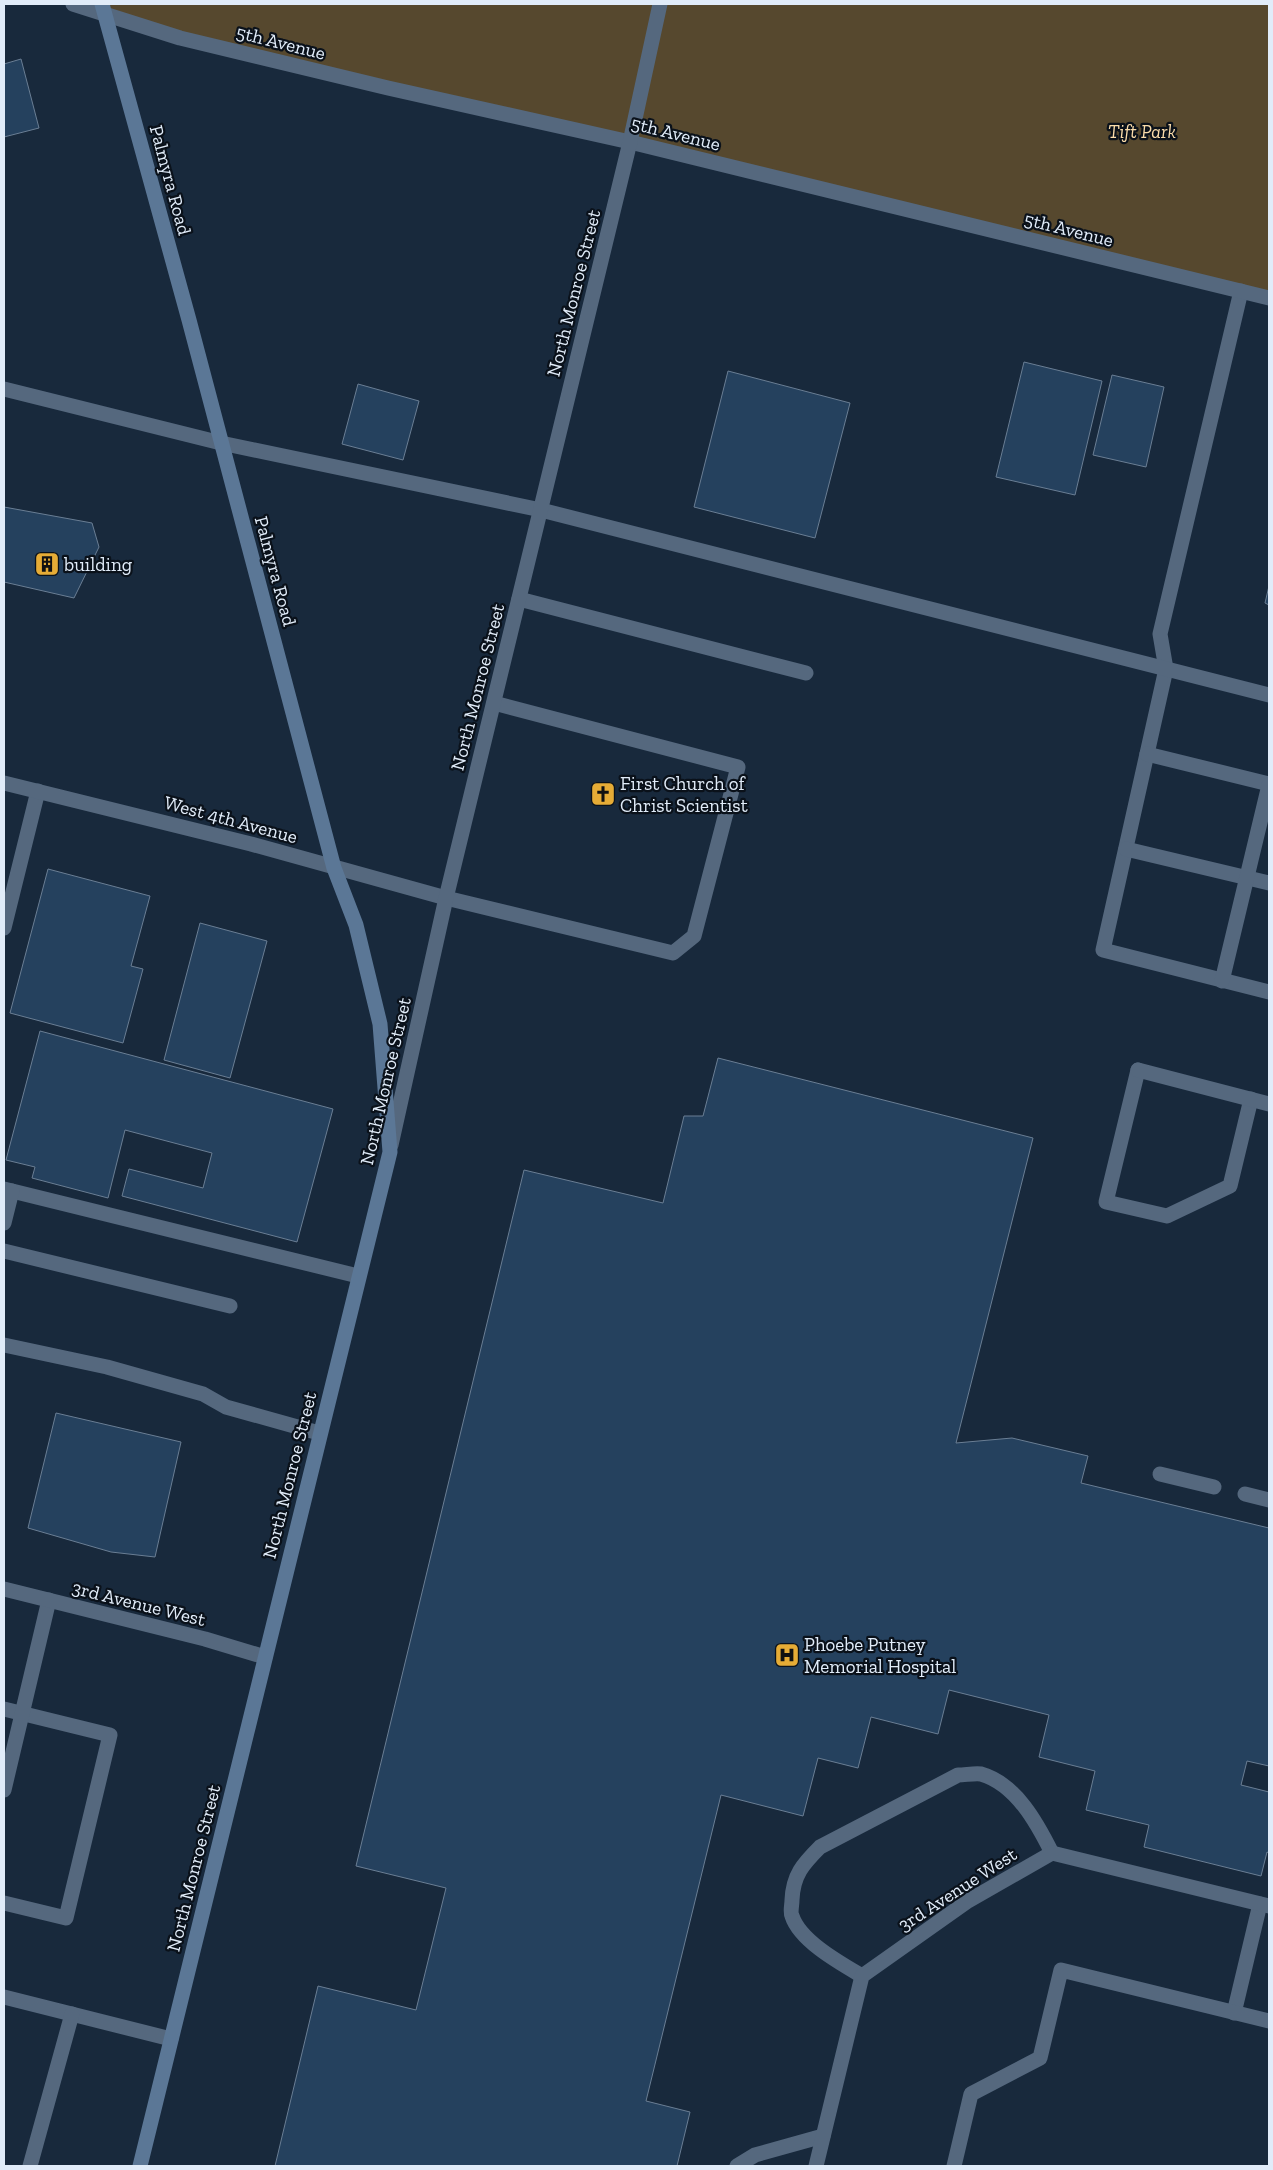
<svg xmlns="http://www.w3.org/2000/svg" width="1273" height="2170" font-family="'Zilla Slab',serif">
	<rect width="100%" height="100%" fill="#18293c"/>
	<polygon fill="#56482e" points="108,4 1269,4 1269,293 184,34 109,10"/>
	<g fill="#25415e" stroke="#6a7e94">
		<polygon points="21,59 39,128 4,137 4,64"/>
		<polygon points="1024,362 1102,381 1075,495 996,477"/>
		<polygon points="728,371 850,403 815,538 694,507"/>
		<polygon points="1112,375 1164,387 1146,467 1093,455"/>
		<polygon points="358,384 419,401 403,460 342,444"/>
		<polygon points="4,507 92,523 99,547 74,598 4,582"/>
		<polygon points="1269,586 1269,605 1265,603"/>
		<polygon points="48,869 150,896 131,966 143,969 123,1043 10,1013"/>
		<polygon points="200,923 267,941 230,1078 164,1060"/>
		<polygon points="40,1031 333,1109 297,1242 122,1196 129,1169 203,1188 212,1153 125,1130 108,1198 32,1178 35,1167 6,1160"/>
		<polygon points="718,1058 1033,1138 956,1443 1012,1438 1088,1456 1081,1483 1269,1528 1269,1766 1247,1761 1241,1785 1269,1792 1269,1853 1267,1852 1261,1876 1144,1847 1149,1825 1086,1810 1095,1771 1039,1757 1049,1715 949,1690 938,1734 871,1717 858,1768 818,1758 803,1816 721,1795 646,2101 690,2112 677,2166 275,2166 318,1986 416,2010 446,1888 356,1866 524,1170 663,1203 684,1116 703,1116"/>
		<polygon points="56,1413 181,1442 155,1557 111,1552 28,1528"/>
	</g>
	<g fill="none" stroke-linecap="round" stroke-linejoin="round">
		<g stroke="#55687e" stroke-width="15">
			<polyline points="1241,291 1160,634 1166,669 1103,950 1269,992"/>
			<polyline points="4,389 221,443 541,510 1269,695"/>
			<polyline points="519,599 806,673"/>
			<polyline points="1147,754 1269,784"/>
			<polyline points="1126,849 1269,883"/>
			<polyline points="446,898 673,953 694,936 738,767 494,703"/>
			<polyline points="4,928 38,791"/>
			<polyline points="1222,981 1269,785"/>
			<polyline points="1138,1070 1106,1202 1167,1216 1230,1186 1251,1099"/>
			<polyline points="4,1189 358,1276"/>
			<polyline points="4,1223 12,1191"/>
			<polyline points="4,1251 230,1306"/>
			<polyline points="4,1345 107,1367 203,1394 226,1407 319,1433"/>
			<polyline points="1160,1474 1214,1487"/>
			<polyline points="1245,1494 1269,1500"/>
			<polyline points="4,1709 110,1735 66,1918 4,1903"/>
			<polyline points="4,1790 49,1600"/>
			<path d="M862,1976C840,1963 800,1941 792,1916C790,1912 792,1905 792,1900C793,1875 803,1864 820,1847L958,1775C965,1775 975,1773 981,1774C1016,1784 1037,1823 1052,1853"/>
			<polyline points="4,1997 171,2039"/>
			<polyline points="1234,2013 1260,1904"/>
			<polyline points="30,2166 72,2014"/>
			<polyline points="737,2166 755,2155 823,2136"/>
			<polyline points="954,2166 971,2094 1040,2058 1061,1970 1269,2021"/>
		</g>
		<g stroke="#55687e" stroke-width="15">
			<polyline points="73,4 180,38 388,88 630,142 1269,298"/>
			<polyline points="4,783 251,844 446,898"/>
			<polyline points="1138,1070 1269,1104"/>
			<polyline points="391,1145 446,898 630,142 660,4"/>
			<polyline points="4,1589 205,1639 265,1657"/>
			<polyline points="816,2166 862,1976 968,1901 1052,1853 1269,1906"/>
		</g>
		<polyline stroke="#5b7796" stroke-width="15" points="102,4 189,320 334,868 356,925 380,1024 390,1152 140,2166"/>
	</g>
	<defs>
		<symbol id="building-square" viewBox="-11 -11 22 22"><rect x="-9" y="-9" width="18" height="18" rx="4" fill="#e6ac36" stroke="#0a111a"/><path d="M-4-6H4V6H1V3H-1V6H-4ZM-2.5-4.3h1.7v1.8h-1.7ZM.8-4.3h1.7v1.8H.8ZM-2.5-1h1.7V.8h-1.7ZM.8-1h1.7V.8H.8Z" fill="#111"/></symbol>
		<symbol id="church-square" viewBox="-11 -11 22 22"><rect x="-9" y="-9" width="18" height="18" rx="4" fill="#e6ac36" stroke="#0a111a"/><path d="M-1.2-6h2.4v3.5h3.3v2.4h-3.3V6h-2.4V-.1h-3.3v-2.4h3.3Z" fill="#111"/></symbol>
		<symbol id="hospital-square" viewBox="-11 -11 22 22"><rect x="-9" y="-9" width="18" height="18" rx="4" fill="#e6ac36" stroke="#0a111a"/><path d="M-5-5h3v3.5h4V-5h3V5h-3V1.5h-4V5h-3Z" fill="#111"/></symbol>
	</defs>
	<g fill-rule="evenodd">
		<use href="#building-square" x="33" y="550" width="28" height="28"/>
		<use href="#church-square" x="589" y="780" width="28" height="28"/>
		<use href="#hospital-square" x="773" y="1641" width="28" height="28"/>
	</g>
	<g text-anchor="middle" stroke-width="4.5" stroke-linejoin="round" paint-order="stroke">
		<g font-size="19" fill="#e1ecf9" stroke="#0a111a">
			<text transform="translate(281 42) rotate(14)" y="7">5th Avenue</text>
			<text transform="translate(676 133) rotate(14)" y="7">5th Avenue</text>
			<text transform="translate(171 180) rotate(75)" y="7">Palmyra Road</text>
			<text transform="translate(1069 229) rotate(14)" y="7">5th Avenue</text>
			<text transform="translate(573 293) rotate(-76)" y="7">North Monroe Street</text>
			<text transform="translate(276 571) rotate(75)" y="7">Palmyra Road</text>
			<text transform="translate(477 687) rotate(-76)" y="7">North Monroe Street</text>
			<text transform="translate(231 819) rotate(15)" y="7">West 4th Avenue</text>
			<text transform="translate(385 1081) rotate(-77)" y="7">North Monroe Street</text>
			<text transform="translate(289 1475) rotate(-76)" y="7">North Monroe Street</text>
			<text transform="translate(139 1603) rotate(14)" y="7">3rd Avenue West</text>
			<text transform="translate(193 1868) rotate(-76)" y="7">North Monroe Street</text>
			<text transform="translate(957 1889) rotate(-33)" y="7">3rd Avenue West</text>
		</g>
		<g font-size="19" font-style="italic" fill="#fadcaa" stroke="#0a111a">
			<text x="1142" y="138">Tift Park</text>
		</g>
		<g font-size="19" fill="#e1ecf9" stroke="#0a111a" text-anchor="start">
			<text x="64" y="571">building</text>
			<text x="620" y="790">First Church of<tspan x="620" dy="22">Christ Scientist</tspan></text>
			<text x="804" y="1651">Phoebe Putney<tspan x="804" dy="22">Memorial Hospital</tspan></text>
		</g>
	</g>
	<rect width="1273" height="2170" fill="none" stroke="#e1ecf9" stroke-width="10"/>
</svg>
